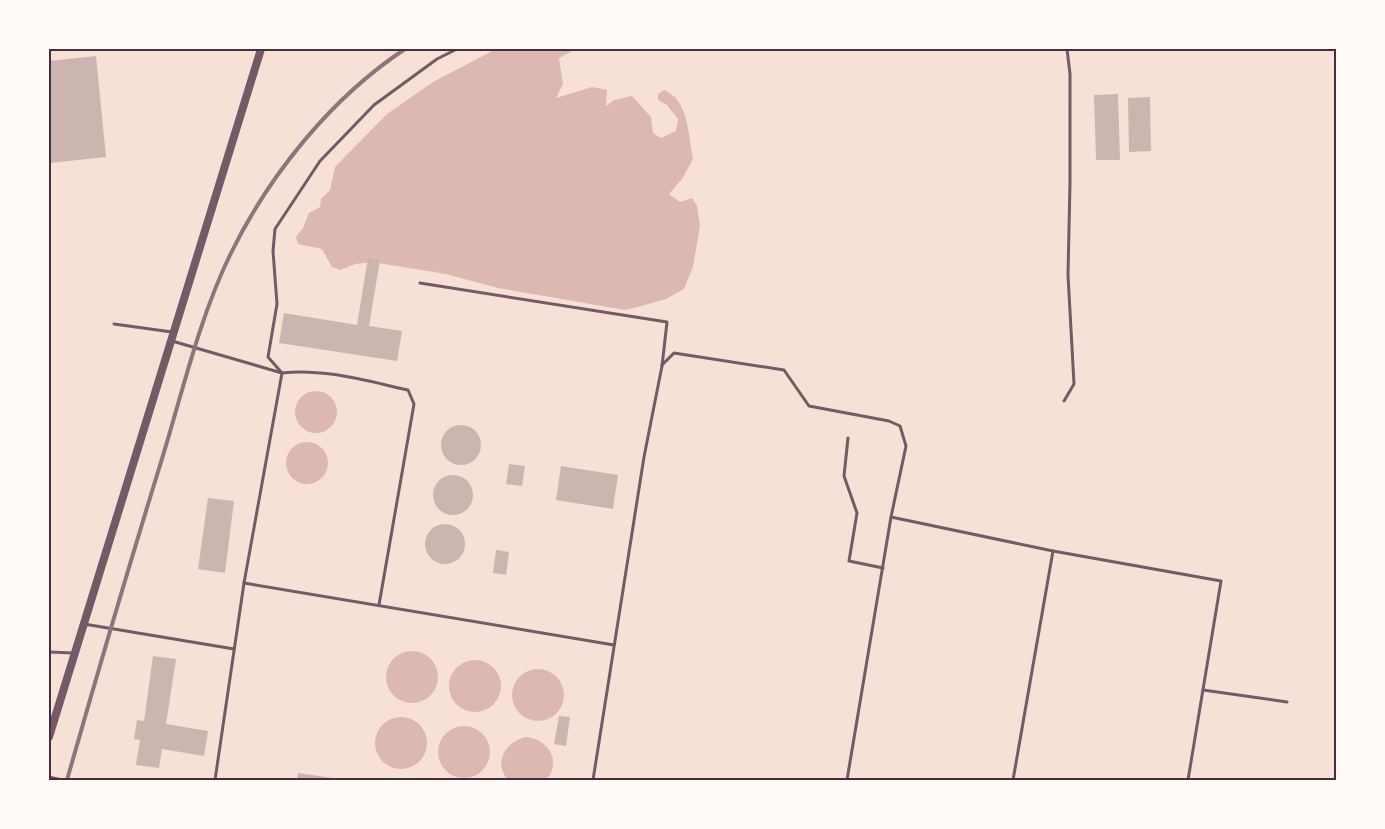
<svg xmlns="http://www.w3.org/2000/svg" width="1385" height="829" font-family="'Nunito Sans',sans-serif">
	<rect width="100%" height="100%" fill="#f7e1d7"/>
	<g fill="#dcb8b0">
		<path d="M496,49H572V51L559,58L563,84L556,98L592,87L607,90L606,106L614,100L632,96L651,117L653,133L661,138L676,131L678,119L667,105L658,100V94L664,90C689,100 688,136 693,159L682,179L669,194L680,202L692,198L697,206L700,225L693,267L684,289L666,299L634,308L625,310L498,288L446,274L372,262L355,264L340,270L332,267L322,249L298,244L296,237L303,228L309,213L320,207L321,199L330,190L335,167L387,114L433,82Z"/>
		<circle cx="316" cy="412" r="21"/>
		<circle cx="307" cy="463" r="21"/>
		<circle cx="412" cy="677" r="26"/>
		<circle cx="475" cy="686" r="26"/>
		<circle cx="538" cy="695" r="26"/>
		<circle cx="401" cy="743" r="26"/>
		<circle cx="464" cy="752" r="26"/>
		<path d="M525,737C547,738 563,761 546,780H508C493,763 505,742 525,737Z"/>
	</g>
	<g fill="#ccb4b1">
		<polygon points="96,56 106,157 49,163 49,61"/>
		<polygon points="1118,94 1120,160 1096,160 1094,95"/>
		<polygon points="1150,97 1151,151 1129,152 1128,98"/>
		<polygon points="368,258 380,260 369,326 402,331 397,361 279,343 284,313 357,325"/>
		<circle cx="461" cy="445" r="20"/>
		<polygon points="509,464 525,466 522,486 506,484"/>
		<polygon points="561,466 618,475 613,509 556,500"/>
		<circle cx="453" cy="495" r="20"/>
		<polygon points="208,498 234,501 225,573 198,569"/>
		<circle cx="445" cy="544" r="20"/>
		<polygon points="496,550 509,552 506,575 493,573"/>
		<polygon points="153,656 176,659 166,724 208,731 204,756 162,749 159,768 136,765 140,740 134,739 137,720 144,721"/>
		<polygon points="559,716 570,717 566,746 554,744"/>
		<polygon points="298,773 340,779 340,780 297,780"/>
	</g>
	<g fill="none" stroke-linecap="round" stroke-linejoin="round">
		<g stroke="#755966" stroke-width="3">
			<polyline points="420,283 667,322 662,366 644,457 593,780"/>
			<polyline points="114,324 172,332"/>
			<path d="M172,341L282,373C323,368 367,381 408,390L414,404L379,605"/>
			<polyline points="662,365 674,353 784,370 809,406 889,421 900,426 906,446 891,517"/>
			<polyline points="1064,401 1074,384 1068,275 1070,183 1070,74 1067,49"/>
			<polyline points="848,438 844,476 857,513 849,561 883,568"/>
			<polyline points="1053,551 1221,581 1188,780"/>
			<polyline points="244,583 614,645"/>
			<polyline points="84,624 234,649"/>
			<polyline points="49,652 73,653"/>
			<polyline points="1203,690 1287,702"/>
			<polyline points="49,777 62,780"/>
			<polyline points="215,780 244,583 282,373 268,357 277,304 273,251 275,229 320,161 374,105 437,59 457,49"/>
			<polyline points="847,780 891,517 1053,551 1013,780"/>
		</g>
		<polyline stroke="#755966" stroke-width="8" points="49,737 261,49"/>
		<path stroke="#8f747c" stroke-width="4" d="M67,780C96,678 126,576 157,475C180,403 197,323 230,255C269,175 331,98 405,49"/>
	</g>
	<rect width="1385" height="829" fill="none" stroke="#fffaf5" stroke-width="100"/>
	<rect x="50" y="50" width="1285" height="729" fill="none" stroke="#4a2c40" stroke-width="2"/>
</svg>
